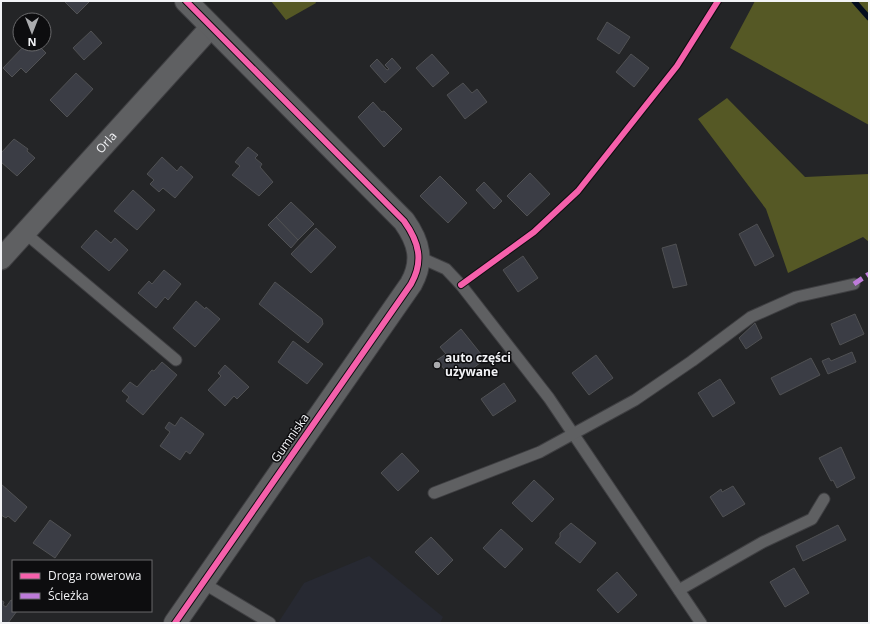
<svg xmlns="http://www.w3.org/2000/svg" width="870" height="624" font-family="'Open Sans',sans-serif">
	<rect width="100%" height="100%" fill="#242527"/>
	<polygon fill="#272932" points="369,556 443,617 440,623 278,623 304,583"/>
	<g fill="#555825">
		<polygon points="271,1 315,1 316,3 286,20"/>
		<polygon points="755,1 869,1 869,125 730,48"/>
		<polygon points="727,98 805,177 869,174 869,242 863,237 788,273 766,209 698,119"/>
	</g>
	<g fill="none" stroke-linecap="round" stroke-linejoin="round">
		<polyline stroke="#030c1e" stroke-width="5.5" points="854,1 869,18"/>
	</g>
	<g fill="#3b3d45" stroke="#505153">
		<polygon points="64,1 90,1 77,14"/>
		<polygon points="607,22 630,37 619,54 597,39"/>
		<polygon points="91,31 102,43 84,60 73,48"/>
		<polygon points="26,44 37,44 46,53 26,73 21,68 12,77 3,68"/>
		<polygon points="432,54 449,73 433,87 416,68"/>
		<polygon points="631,54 649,68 634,87 616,72"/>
		<polygon points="392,58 401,68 385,83 370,66 377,59 387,70 389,69 385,65"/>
		<polygon points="76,73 93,89 67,117 50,100"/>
		<polygon points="463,83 472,93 477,89 487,102 465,119 447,95"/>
		<polygon points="373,102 382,112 384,111 402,129 384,147 358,117"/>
		<polygon points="14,139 28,149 27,151 35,158 17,176 1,162 1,153"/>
		<polygon points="248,147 258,155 255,158 262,164 260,167 273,182 259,196 232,175 240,166 235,162"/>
		<polygon points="162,157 177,171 181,166 193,177 175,198 163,188 159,192 150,184 154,180 147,174"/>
		<polygon points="530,173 550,194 527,216 507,196"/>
		<polygon points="440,176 467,203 448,223 420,196"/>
		<polygon points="484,182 502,201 494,209 476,190"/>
		<polygon points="133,190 155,210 137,230 114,211"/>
		<polygon points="291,202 314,224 298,240 276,217"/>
		<polygon points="276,217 298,240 291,248 268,225"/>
		<polygon points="757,224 774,256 755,266 739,234"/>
		<polygon points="316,228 336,247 311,273 291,254"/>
		<polygon points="96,230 111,243 115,238 128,250 109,271 81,247"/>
		<polygon points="676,244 687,285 673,288 662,248"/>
		<polygon points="523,256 538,278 518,292 503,270"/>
		<polygon points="164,270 181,284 168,300 165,297 156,308 138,293 149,281 152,284"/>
		<polygon points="275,282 322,319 323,324 308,343 259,304"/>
		<polygon points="196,301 205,309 206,307 220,319 195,347 173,328"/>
		<polygon points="855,314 864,334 840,345 831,324"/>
		<polygon points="755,323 762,338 746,349 739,338"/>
		<polygon points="461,329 485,359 463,376 457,367 448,374 437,360 446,354 440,347"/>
		<polygon points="293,341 323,364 307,384 278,362"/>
		<polygon points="852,352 856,362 828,374 822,361 829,358 831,361"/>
		<polygon points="596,355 613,378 589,395 572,373"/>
		<polygon points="811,358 820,375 780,395 771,378"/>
		<polygon points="162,362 177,375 143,415 126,401 129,397 122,391 130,382 137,387 152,370 154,371"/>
		<polygon points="225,365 249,387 237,399 234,396 225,406 208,390 221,376 218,373"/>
		<polygon points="720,379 735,403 713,417 698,393"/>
		<polygon points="504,383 516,401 493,416 481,399"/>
		<polygon points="181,417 204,434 190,454 186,451 180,460 160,446 170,432 165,428 169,422 175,426"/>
		<polygon points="841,447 855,478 837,488 833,480 831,481 819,458"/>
		<polygon points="402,453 419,471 398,491 381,473"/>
		<polygon points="534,480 554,499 532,522 512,503"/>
		<polygon points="1,484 27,507 15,522 8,516 6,518 1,515"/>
		<polygon points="733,486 745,504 723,517 710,497 721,489 722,492"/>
		<polygon points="50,520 71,535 55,558 33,543"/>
		<polygon points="571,523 596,543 580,563 555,543 560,537 560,533"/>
		<polygon points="838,525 846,540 803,561 796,546"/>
		<polygon points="501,529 523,549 505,568 483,548"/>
		<polygon points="431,537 453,560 438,575 415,552"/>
		<polygon points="794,568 809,593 785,607 770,582"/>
		<polygon points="617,572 637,595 618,613 597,590"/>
		<polygon points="1,600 4,602 3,605 6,607 11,600 13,601 13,611 17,611 8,623 1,623"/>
	</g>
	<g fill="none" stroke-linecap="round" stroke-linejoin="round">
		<defs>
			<g id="lane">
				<polyline points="25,233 176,360"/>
				<polyline points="419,257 446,269 461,285 549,398 701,623"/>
				<polyline points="434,493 540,452 635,400 692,361 751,317 796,297 854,284"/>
				<polyline points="203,583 270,623"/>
				<polyline points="679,590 763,542 812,519 824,499"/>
			</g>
			<g id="street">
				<path id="s1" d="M1,259L211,27"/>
			</g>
			<path id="secondary" d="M175,623L411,284C424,261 419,242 404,221L186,1"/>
		</defs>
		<use href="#lane" stroke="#3f3f42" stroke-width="13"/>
		<use href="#street" stroke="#3f3f42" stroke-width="23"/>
		<use href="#secondary" stroke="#3f3f42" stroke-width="24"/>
		<use href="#lane" stroke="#5f6062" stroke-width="11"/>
		<use href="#street" stroke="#5f6062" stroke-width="21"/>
		<use href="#secondary" stroke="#5f6062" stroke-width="22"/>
		<polyline stroke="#bd7bd9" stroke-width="5" stroke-dasharray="10 5" stroke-linecap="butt" points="854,284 869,274"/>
		<defs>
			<g id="cycleway">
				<polyline points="461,285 534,232 578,191 677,66 718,1"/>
				<path d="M175,623L411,284C424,261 419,242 404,221L186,1"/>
			</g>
		</defs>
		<use href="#cycleway" stroke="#0d0d0f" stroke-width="8"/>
		<use href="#cycleway" stroke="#f560ab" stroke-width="6"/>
	</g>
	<circle fill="#aaabae" stroke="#0d0d0f" stroke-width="1.5" cx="437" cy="365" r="4"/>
	<g text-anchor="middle" stroke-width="3" stroke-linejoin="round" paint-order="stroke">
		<g font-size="12" fill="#f2f3f6" stroke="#0d0d0f">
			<text dy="4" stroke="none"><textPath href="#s1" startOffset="157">Orla</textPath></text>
			<text transform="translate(290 438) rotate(-55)" y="4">Gumniska</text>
		</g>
		<g font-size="12" font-weight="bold" fill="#f2f3f6" stroke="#0d0d0f" text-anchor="start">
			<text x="445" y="362">auto części<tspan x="445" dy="14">używane</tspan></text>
		</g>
	</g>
	<rect width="870" height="624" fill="none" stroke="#f2f3f6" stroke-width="4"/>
	<rect x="12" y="560" width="140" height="52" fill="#0d0d0f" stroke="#69696b"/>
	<rect x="20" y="573" width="20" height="6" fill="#f560ab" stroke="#69696b"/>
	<text x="48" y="580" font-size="12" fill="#f2f3f6">Droga rowerowa</text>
	<rect x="20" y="593" width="20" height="6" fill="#bd7bd9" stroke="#69696b"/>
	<text x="48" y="600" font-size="12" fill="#f2f3f6">Ścieżka</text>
	<g transform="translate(32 32) rotate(180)"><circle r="19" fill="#0d0d0f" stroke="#69696b"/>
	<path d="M0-3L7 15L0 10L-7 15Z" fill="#aaabae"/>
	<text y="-6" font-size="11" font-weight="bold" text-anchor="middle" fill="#f2f3f6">N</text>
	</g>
</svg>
